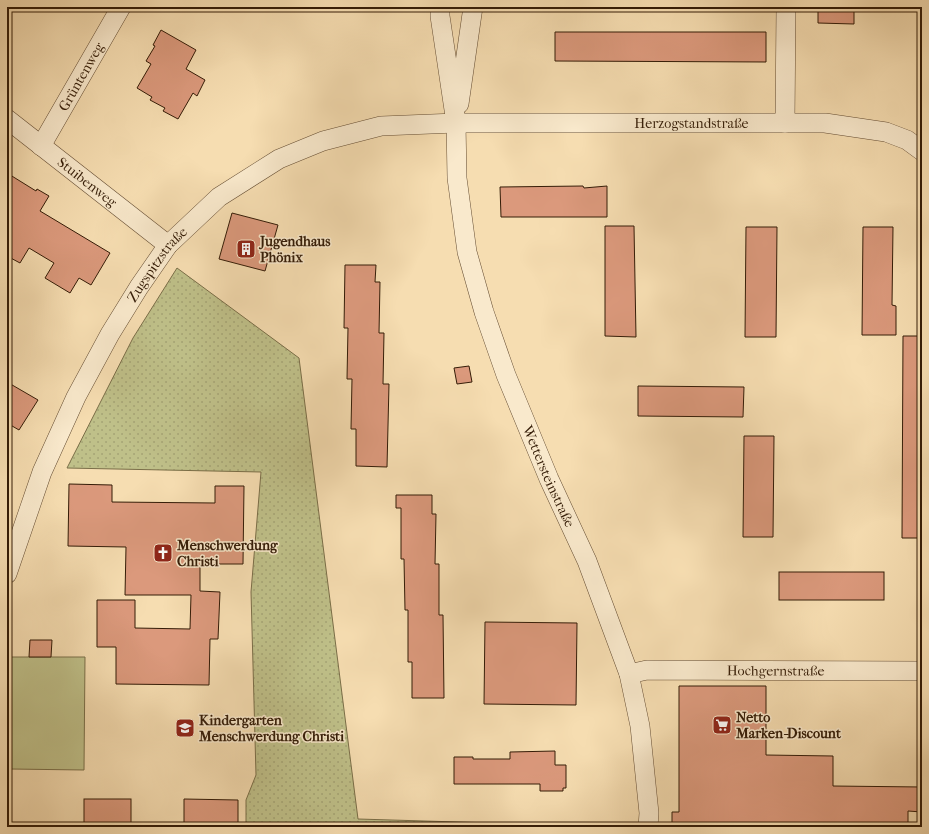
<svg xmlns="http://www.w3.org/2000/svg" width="929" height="834" font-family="'IM FELL French Canon',serif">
	<defs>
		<pattern id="park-dots" width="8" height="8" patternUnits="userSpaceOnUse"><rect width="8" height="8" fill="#bfc089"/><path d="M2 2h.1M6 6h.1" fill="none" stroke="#a5a475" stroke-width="1.8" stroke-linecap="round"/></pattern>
	</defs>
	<rect width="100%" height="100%" fill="#f6ddb1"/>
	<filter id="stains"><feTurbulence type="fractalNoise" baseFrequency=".005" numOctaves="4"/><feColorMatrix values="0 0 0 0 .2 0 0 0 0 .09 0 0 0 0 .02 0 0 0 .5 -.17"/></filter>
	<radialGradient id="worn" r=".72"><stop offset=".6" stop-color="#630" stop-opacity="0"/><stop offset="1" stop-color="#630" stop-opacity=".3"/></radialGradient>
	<polygon fill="url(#park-dots)" stroke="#7a6e48" points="177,268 299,358 358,819 625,827 246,827 246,800 256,775 251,592 261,472 67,468 133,338"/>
	<polygon fill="#bfc089" stroke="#7a6e48" points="11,657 85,657 84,770 10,769"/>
	<g fill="#db997c" stroke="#341c07">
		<polygon points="818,7 854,7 854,24 818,23"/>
		<polygon points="161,30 196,50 186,69 205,80 197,96 193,93 178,119 163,111 165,108 150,100 152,97 137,88 151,64 146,61 155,46 153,45"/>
		<polygon points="555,32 766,32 766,62 555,61"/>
		<polygon points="7,173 36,191 37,189 49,196 40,211 110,253 91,285 79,278 70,293 45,278 54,263 29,248 20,263 7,256"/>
		<polygon points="583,186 584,188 607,186 607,217 501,217 500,187"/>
		<polygon points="232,213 278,225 265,271 219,259"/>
		<polygon points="605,226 634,226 636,337 605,336"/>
		<polygon points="746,227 777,227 776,337 745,337"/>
		<polygon points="863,227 893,227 892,305 896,306 896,335 862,335"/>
		<polygon points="345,265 376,265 375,282 380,282 379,333 384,333 383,384 389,384 387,467 356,466 356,429 351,429 352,379 347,379 348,328 344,328"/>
		<polygon points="903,336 922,336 922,538 902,538"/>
		<polygon points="469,366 472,382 457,384 454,368"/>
		<polygon points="7,382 38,400 19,430 7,423"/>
		<polygon points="638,386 744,387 743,417 638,416"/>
		<polygon points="744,436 774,436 773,537 743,537"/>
		<polygon points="69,484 112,485 112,502 215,503 215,486 244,486 243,564 200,564 200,591 220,592 218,639 210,639 209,685 116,684 116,647 97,647 97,600 135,600 135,628 190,629 191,595 125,595 126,547 68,546"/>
		<polygon points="396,495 432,495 432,514 436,514 435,564 439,564 439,615 443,615 444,698 412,698 412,662 408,662 408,610 405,610 404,559 401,559 401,508 396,508"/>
		<rect x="779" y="572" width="105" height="28"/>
		<polygon points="485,622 577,623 576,705 484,704"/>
		<polygon points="30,640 52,640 51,657 29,657"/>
		<polygon points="679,686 766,686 766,755 833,756 833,786 922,787 922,812 908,811 908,825 833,824 833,827 672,827 672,812 679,812"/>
		<polygon points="555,751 555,765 566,765 566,788 563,788 563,791 540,791 540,784 454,784 454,757 473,757 473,759 510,759 510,752"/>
		<rect x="84" y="799" width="47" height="28"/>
		<polygon points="184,799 238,800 238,827 184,827"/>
	</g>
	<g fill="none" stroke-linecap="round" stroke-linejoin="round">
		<defs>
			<g id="minor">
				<path id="s1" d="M440,7V16L456,123L457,178L467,252L484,312L506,375L549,479L587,561L629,674L640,726L649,813L648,827"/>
				<polyline points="459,104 473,7"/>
				<path id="s2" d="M7,119L168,245"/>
				<polyline points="785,123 786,7"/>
				<path id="s3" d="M41,146L121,7"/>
				<path id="s4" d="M7,574L42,472L76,397L110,334L139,287L168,245L219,197L279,159L323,141L381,126L456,123H825L886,132L907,140L922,151"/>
				<path id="s5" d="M629,674L647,670L922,671"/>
			</g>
		</defs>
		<use href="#minor" stroke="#644c32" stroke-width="20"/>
		<use href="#minor" stroke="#f9e9cc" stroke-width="19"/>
	</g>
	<defs>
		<symbol id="building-square" viewBox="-11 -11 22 22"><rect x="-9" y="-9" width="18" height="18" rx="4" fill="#8f2418" stroke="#f9e9cc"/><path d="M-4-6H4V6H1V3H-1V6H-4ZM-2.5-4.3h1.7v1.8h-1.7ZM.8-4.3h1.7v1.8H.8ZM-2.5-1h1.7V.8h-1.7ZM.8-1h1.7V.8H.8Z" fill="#fff"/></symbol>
		<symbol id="church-square" viewBox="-11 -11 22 22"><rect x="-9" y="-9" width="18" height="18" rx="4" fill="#8f2418" stroke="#f9e9cc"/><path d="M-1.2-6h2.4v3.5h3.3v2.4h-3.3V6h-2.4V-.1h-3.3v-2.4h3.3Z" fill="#fff"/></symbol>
		<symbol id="supermarket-square" viewBox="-11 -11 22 22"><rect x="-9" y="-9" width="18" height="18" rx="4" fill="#8f2418" stroke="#f9e9cc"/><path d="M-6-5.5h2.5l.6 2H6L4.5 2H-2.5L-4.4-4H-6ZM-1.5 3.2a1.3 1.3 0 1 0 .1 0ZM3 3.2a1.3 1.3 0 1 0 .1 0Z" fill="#fff"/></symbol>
		<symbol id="school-square" viewBox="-11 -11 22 22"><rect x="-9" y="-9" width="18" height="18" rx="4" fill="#8f2418" stroke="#f9e9cc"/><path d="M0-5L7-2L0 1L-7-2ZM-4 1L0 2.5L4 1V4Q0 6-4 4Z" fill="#fff"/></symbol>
	</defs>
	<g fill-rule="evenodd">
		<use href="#building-square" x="235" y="238" width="22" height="22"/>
		<use href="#church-square" x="152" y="542" width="22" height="22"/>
		<use href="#supermarket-square" x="711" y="714" width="22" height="22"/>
		<use href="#school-square" x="174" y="717" width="22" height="22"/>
	</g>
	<g text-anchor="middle" stroke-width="3" stroke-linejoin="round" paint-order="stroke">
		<g font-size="14" fill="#341c07" stroke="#f9e9cc">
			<text dy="5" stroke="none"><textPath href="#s3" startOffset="80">Grüntenweg</textPath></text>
			<text dy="5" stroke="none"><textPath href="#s4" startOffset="927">Herzogstandstraße</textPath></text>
			<text dy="5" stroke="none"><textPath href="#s2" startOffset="102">Stuibenweg</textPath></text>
			<text dy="5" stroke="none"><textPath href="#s4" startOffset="346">Zugspitzstraße</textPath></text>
			<text dy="5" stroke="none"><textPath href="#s1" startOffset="486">Wettersteinstraße</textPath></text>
			<text dy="5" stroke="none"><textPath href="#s5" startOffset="147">Hochgernstraße</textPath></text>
		</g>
		<g font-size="14" font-weight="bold" fill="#341c07" stroke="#f9e9cc" text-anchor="start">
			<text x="260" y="246">Jugendhaus<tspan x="260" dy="16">Phönix</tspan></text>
			<text x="177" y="550">Menschwerdung<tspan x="177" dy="16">Christi</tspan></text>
			<text x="736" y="722">Netto<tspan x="736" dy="16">Marken-Discount</tspan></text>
			<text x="199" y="725">Kindergarten<tspan x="199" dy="16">Menschwerdung Christi</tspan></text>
		</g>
	</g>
	<rect width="929" height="834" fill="none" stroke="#f6ddb1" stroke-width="24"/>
	<rect x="8" y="8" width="913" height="818" fill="none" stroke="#341c07" stroke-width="2"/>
	<rect x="12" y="12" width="905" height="810" fill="none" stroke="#341c07"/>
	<rect width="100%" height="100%" filter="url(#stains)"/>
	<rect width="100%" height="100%" fill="url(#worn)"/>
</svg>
